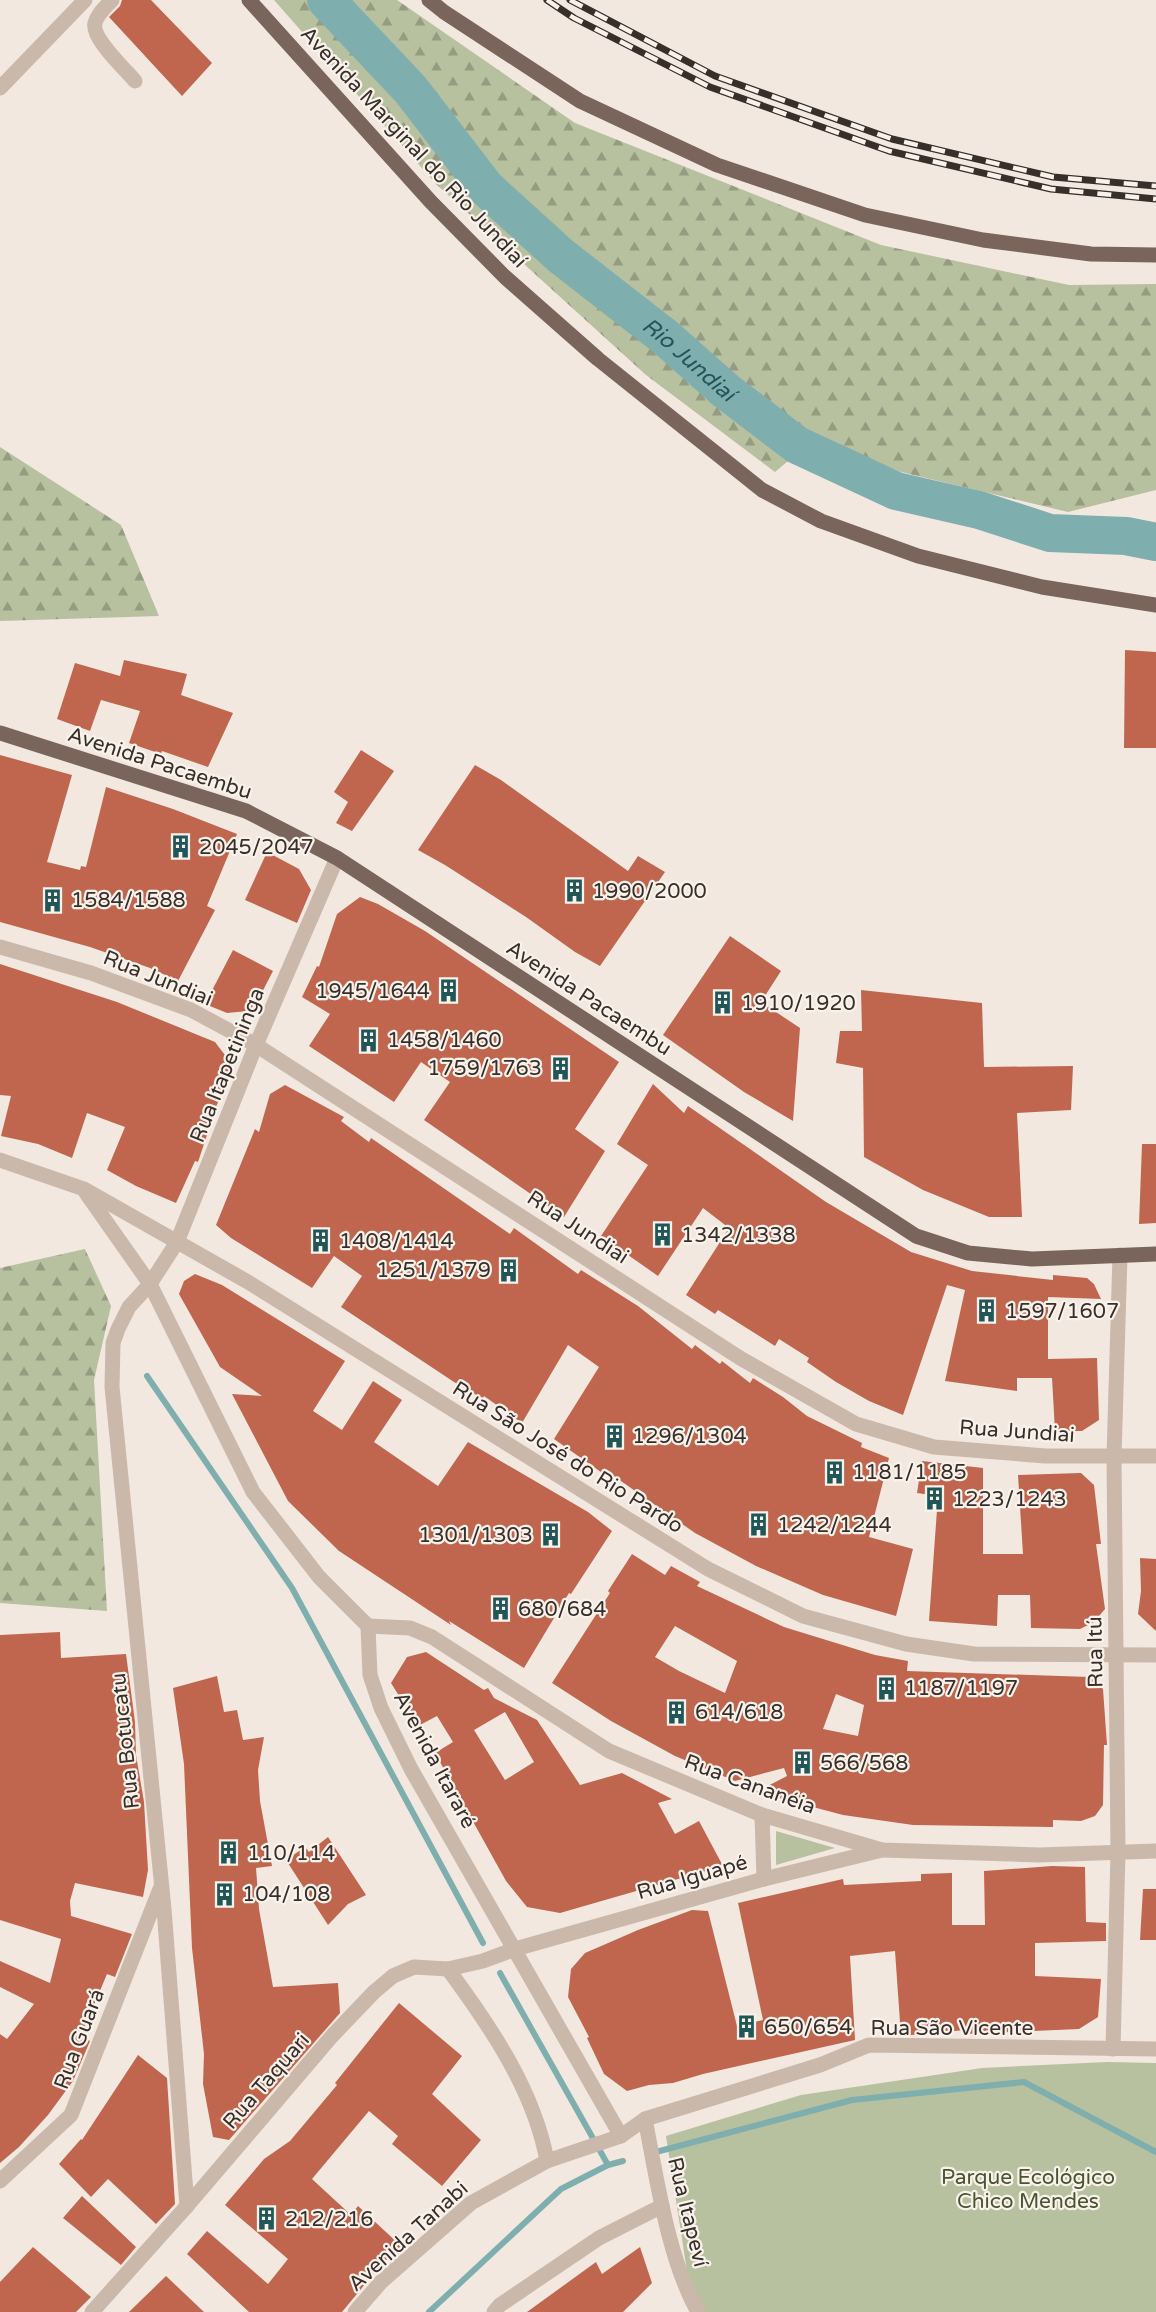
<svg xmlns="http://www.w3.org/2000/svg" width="1156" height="2312" font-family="'Varela Round',sans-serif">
	<defs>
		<pattern id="forest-firs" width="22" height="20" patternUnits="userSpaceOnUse" patternTransform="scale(1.5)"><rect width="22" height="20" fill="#b7c09f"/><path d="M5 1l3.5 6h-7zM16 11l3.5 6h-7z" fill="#969c82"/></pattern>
	</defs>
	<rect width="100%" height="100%" fill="#f2e8df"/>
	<g fill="url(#forest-firs)">
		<polygon points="274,0 397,0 575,123 881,245 1069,285 1156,284 1156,490 1068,512 901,472 815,438 775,472 646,375 436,184"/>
		<polygon points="0,447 121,525 159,616 0,621"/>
		<polygon points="85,1249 111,1306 94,1380 107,1611 0,1603 0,1268"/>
	</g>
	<g fill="#b7c09f">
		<polygon points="776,1831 835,1848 776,1865"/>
		<polygon points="1107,2062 1156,2063 1156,2312 704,2312 689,2284 666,2136 801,2095 982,2068"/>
	</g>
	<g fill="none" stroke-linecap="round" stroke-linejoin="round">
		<g stroke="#7faeae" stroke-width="6">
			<polyline points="147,1376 292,1588 483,1943"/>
			<polyline points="500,1973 608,2165"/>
			<polyline points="656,2152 852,2100 1024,2082 1156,2152"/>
			<polyline points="429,2312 561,2189 608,2165 623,2161"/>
		</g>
		<path stroke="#7faeae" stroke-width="38" id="s1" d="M326,0L411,90L486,188L561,256L665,337L726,391L797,445L896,491L979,510L1050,533L1126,536L1156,542"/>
	</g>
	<g fill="#c1664e" fill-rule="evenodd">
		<polygon points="122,0 151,0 212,63 182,96 109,17 120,6"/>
		<polygon points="1125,650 1156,652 1156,748 1124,748"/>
		<polygon points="124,660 187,674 181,695 233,713 208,767 162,751 161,754 129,743 140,711 101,700 90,731 57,719 75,663 120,676"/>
		<polygon points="361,750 394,771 352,831 336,823 348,802 334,792"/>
		<polygon points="0,755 72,775 47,862 80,870 81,866 86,867 106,787 173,809 237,834 207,906 215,910 178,981 150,968 90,947 0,922"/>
		<polygon points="475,765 501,780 628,871 638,856 665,872 600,966 575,952 526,917 445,865 418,850"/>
		<polygon points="267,852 299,869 311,890 297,923 245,900"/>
		<polygon points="360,897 378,904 425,931 619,1062 575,1129 605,1151 564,1217 424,1120 450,1082 421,1062 394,1102 309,1046 330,1014 302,997 317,966 319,967 337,914"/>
		<polygon points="730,936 781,971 761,1002 800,1028 793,1121 744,1092 663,1035"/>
		<polygon points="233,950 273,971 257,1002 248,1011 227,1013 205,1004"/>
		<polygon points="0,964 117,1002 215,1042 228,1059 232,1074 203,1133 207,1135 198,1162 195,1161 176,1203 136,1186 107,1170 125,1127 87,1113 72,1158 38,1144 1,1136 11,1096 0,1095"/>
		<polygon points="861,990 982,1003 984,1067 1073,1066 1071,1110 1017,1113 1022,1217 989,1217 923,1190 864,1157 863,1068 836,1063 840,1031 862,1031"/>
		<polygon points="653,1084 684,1113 688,1106 826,1202 911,1252 972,1271 1053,1280 1053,1275 1087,1278 1094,1284 1101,1299 1048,1297 1048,1359 1097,1358 1099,1420 1082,1431 1055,1431 1052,1378 1017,1378 1017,1391 945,1381 965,1290 947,1285 903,1415 869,1401 836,1382 807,1362 809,1358 779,1339 775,1346 718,1310 715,1314 686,1295 729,1228 703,1208 658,1276 601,1236 648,1165 617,1144"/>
		<polygon points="285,1085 344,1117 341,1121 369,1142 371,1138 510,1234 514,1228 578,1274 581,1270 638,1306 692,1349 695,1345 720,1364 722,1361 750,1383 753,1378 783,1397 807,1416 862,1443 861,1447 889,1458 869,1537 913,1549 896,1616 823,1595 756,1566 695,1533 611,1474 608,1477 554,1439 599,1367 568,1345 522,1423 484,1396 483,1399 454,1382 341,1307 362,1276 334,1256 312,1288 231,1238 216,1225 255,1129 259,1132 270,1094"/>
		<polygon points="1142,1144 1156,1144 1156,1223 1139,1224"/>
		<polygon points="195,1274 222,1285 345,1361 313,1411 342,1430 373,1381 402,1400 374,1442 438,1486 468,1442 588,1512 612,1531 571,1594 569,1593 524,1668 449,1621 451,1625 339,1551 288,1501 232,1394 262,1396 220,1367 179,1294 184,1281"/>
		<polygon points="922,1461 983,1468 983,1554 1023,1554 1018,1475 1081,1473 1094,1485 1101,1544 1096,1544 1105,1609 1094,1622 1080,1629 1031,1628 1030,1595 998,1595 997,1626 929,1621 938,1496 917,1493"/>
		<path d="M632,1554L665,1575L671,1566L700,1582L697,1586L784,1627L875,1655L908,1661L907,1671L1090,1677L1103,1689L1107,1745H1104L1103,1805L1095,1816L1081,1821L1053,1820V1827L913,1825L843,1815L756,1792L787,1776L784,1768L735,1781L675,1756L611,1721L552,1683L610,1593L608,1591ZM675,1626L737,1661L725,1693L679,1671L655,1657ZM836,1694L864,1705L858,1736L823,1729Z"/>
		<polygon points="1140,1558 1156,1559 1156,1631 1138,1614 1141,1591"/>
		<polygon points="60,1632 61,1658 126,1654 135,1722 136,1755 144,1802 148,1870 143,1897 75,1883 70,1901 71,1916 132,1934 115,1977 107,1974 81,2036 90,2041 73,2081 48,2115 19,2147 0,2163 0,2034 7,2039 34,2004 0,1987 0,1961 50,1983 61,1939 0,1920 0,1635"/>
		<path d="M426,1652L484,1690L488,1688L494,1698L537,1720L580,1785L622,1773L672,1799L658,1803L675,1834L699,1821L723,1866L560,1913L527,1907L506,1881L435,1753L453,1742L437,1716L418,1726L391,1683L407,1657ZM505,1712L534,1762L505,1780L474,1730Z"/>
		<polygon points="217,1676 224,1712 237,1710 243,1740 264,1737 258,1770 260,1801 272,1866 256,1868 259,1909 273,1987 338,1983 340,2013 229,2140 213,2137 203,2084 204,2054 192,1948 184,1764 173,1688"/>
		<polygon points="328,1837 366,1895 348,1904 328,1925 286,1860 305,1847 309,1852"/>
		<polygon points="1052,1866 1085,1867 1086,1922 1106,1923 1106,1941 1035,1943 1035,1976 1101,1979 1098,2017 1079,2029 965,2034 965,2030 901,2036 895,1951 850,1956 855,2040 703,2074 673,2083 649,2085 627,2091 604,2074 587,2038 589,2037 568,1997 571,1969 585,1953 638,1930 692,1910 708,1911 737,2026 763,2020 738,1903 843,1879 844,1885 921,1881 921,1874 952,1873 952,1925 985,1925 984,1871"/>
		<polygon points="1143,1889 1156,1889 1156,1940 1140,1940"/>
		<polygon points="399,2003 462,2056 432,2094 481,2140 442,2186 392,2144 398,2136 369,2111 312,2179 351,2215 358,2206 401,2246 380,2266 342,2312 249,2312 187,2254 207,2231 268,2284 288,2259 225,2205 264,2159 290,2141 337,2085 335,2083"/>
		<polygon points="138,2055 167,2078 175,2204 156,2224 108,2179 91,2197 59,2164 81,2139 82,2140"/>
		<polygon points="82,2196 136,2247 121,2265 63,2218"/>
		<polygon points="33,2247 91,2297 76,2312 0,2312 0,2282"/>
		<polygon points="640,2247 652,2283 623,2312 527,2312 596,2262 602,2274"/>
		<polygon points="166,2276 204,2312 129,2312"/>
	</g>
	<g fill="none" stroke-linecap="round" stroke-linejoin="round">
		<g stroke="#cab8ab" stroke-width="15">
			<path d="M112,0C106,7 97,14 95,23C91,38 125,69 135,81"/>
			<polyline points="0,88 85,0"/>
			<polyline points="0,947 91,973 191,1010 256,1045 740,1358 856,1424 934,1447 1045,1456 1156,1456"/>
			<polyline points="0,1160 84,1189 248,1282 708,1569 803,1616 906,1644 974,1654 1156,1655"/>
			<polyline points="86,1193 150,1284 253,1492 319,1577 368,1626 370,1675 381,1708 411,1769 621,2136"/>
			<polyline points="368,1626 410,1628 432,1637 609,1751 762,1815 882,1850 1039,1855 1156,1851"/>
			<polyline points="762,1815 764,1879"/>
			<path d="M448,1969C490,2026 534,2090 547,2161"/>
			<polyline points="1113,2049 1118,1852 1114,1457 1120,1255"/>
			<path d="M645,2119C657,2179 668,2259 698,2312"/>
			<polyline points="0,2181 71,2115 160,1889"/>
			<polyline points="187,2206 164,1909 112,1387 113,1343 118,1329 129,1307 150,1284 177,1242 256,1045 337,858"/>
			<polyline points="92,2312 187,2206 332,2036 374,1992 393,1976 414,1967 448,1969 483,1961 515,1949 764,1879 882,1850"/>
			<polyline points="355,2312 381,2282 471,2203 547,2161 621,2136 645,2119 820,2065 869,2045 1156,2049"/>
			<polyline points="494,2312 500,2305 599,2238 662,2206"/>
		</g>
		<g stroke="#79655c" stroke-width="15">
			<polyline points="249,0 431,202 505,277 598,359 762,490 821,521 918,556 1042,587 1156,605"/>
			<polyline points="429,0 444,12 580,101 717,165 865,215 983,240 1091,254 1156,255"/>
			<polyline points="0,733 246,811 337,858 916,1236 968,1253 1032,1259 1156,1254"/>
		</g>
		<defs>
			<g id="rail">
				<polyline points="547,0 574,18 710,87 889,151 1051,189 1156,199"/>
				<polyline points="570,0 715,76 892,139 1053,177 1156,186"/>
			</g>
		</defs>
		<use href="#rail" stroke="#382e2a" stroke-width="7"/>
		<use href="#rail" stroke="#f9f2eb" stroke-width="4.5" stroke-dasharray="14" stroke-linecap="butt"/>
	</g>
	<defs>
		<symbol id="building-bare" viewBox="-9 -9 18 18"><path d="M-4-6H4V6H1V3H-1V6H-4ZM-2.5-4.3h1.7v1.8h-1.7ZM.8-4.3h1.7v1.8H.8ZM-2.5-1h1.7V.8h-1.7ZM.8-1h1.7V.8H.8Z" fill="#215658" stroke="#f9f2eb" stroke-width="2.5" paint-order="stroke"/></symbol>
	</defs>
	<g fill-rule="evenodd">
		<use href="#building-bare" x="164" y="830" width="33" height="33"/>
		<use href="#building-bare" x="558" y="874" width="33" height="33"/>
		<use href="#building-bare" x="36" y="884" width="33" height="33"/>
		<use href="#building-bare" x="432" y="974" width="33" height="33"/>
		<use href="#building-bare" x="706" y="986" width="33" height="33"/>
		<use href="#building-bare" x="352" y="1024" width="33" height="33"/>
		<use href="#building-bare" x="544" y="1052" width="33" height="33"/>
		<use href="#building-bare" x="646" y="1218" width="33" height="33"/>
		<use href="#building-bare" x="304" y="1224" width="33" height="33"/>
		<use href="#building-bare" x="492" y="1254" width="33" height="33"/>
		<use href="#building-bare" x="970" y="1294" width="33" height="33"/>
		<use href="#building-bare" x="598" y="1420" width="33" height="33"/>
		<use href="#building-bare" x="818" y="1456" width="33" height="33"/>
		<use href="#building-bare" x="918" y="1482" width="33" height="33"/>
		<use href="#building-bare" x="742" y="1508" width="33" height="33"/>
		<use href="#building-bare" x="534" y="1518" width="33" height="33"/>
		<use href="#building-bare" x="484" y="1592" width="33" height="33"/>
		<use href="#building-bare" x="870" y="1672" width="33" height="33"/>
		<use href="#building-bare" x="660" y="1696" width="33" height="33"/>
		<use href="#building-bare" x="786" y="1746" width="33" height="33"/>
		<use href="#building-bare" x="212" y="1836" width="33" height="33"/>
		<use href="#building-bare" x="208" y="1878" width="33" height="33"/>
		<use href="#building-bare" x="730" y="2010" width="33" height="33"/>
		<use href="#building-bare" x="250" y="2202" width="33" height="33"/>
	</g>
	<g text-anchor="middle" stroke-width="4.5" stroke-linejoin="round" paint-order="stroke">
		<g font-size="21" fill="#382e2a" stroke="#f9f2eb">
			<text transform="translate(414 147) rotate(47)" y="7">Avenida Marginal do Rio Jundiaí</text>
			<text transform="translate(160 763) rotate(18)" y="7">Avenida Pacaembu</text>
			<text transform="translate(158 978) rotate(22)" y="7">Rua Jundiai</text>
			<text transform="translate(589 998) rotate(33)" y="7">Avenida Pacaembu</text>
			<text transform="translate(227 1065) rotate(-68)" y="7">Rua Itapetininga</text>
			<text transform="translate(578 1227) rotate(33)" y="7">Rua Jundiai</text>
			<text transform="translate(1017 1431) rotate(4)" y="7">Rua Jundiai</text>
			<text transform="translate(568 1457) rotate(32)" y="7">Rua São José do Rio Pardo</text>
			<text transform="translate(1095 1652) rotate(-91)" y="7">Rua Itú</text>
			<text transform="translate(125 1741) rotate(-96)" y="7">Rua Botucatu</text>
			<text transform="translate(435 1760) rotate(62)" y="7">Avenida Itararé</text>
			<text transform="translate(750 1784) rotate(20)" y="7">Rua Cananéia</text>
			<text transform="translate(692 1877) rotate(-16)" y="7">Rua Iguapé</text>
			<text x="952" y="2035">Rua São Vicente</text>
			<text transform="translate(79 2039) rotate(-69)" y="7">Rua Guará</text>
			<text transform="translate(266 2081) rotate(-49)" y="7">Rua Taquari</text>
			<text transform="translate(688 2212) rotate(76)" y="7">Rua Itapeví</text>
			<text transform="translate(408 2236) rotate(-42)" y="7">Avenida Tanabi</text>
		</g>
		<g font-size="21" fill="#382e2a" stroke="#f9f2eb" text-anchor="start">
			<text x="199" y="854">2045/2047</text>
			<text x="592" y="898">1990/2000</text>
			<text x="71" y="907">1584/1588</text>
			<text x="430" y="998" text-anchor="end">1945/1644</text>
			<text x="741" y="1010">1910/1920</text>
			<text x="387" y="1047">1458/1460</text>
			<text x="542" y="1075" text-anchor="end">1759/1763</text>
			<text x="681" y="1242">1342/1338</text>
			<text x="339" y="1248">1408/1414</text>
			<text x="491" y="1277" text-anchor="end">1251/1379</text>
			<text x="1005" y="1318">1597/1607</text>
			<text x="632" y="1443">1296/1304</text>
			<text x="852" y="1479">1181/1185</text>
			<text x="952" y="1506">1223/1243</text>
			<text x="777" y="1532">1242/1244</text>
			<text x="533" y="1542" text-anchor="end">1301/1303</text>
			<text x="518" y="1616">680/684</text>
			<text x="904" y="1695">1187/1197</text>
			<text x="695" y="1719">614/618</text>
			<text x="820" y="1770">566/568</text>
			<text x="247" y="1860">110/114</text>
			<text x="242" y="1901">104/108</text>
			<text x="764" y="2034">650/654</text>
			<text x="285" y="2226">212/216</text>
		</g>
		<g font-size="21" fill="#48552f" stroke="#f9f2eb">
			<text x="1028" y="2184">Parque Ecológico<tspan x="1028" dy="24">Chico Mendes</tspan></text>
		</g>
		<g font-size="22" font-style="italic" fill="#215658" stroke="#f9f2eb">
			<text dy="8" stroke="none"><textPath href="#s1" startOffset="513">Rio Jundiaí</textPath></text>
		</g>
	</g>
</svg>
